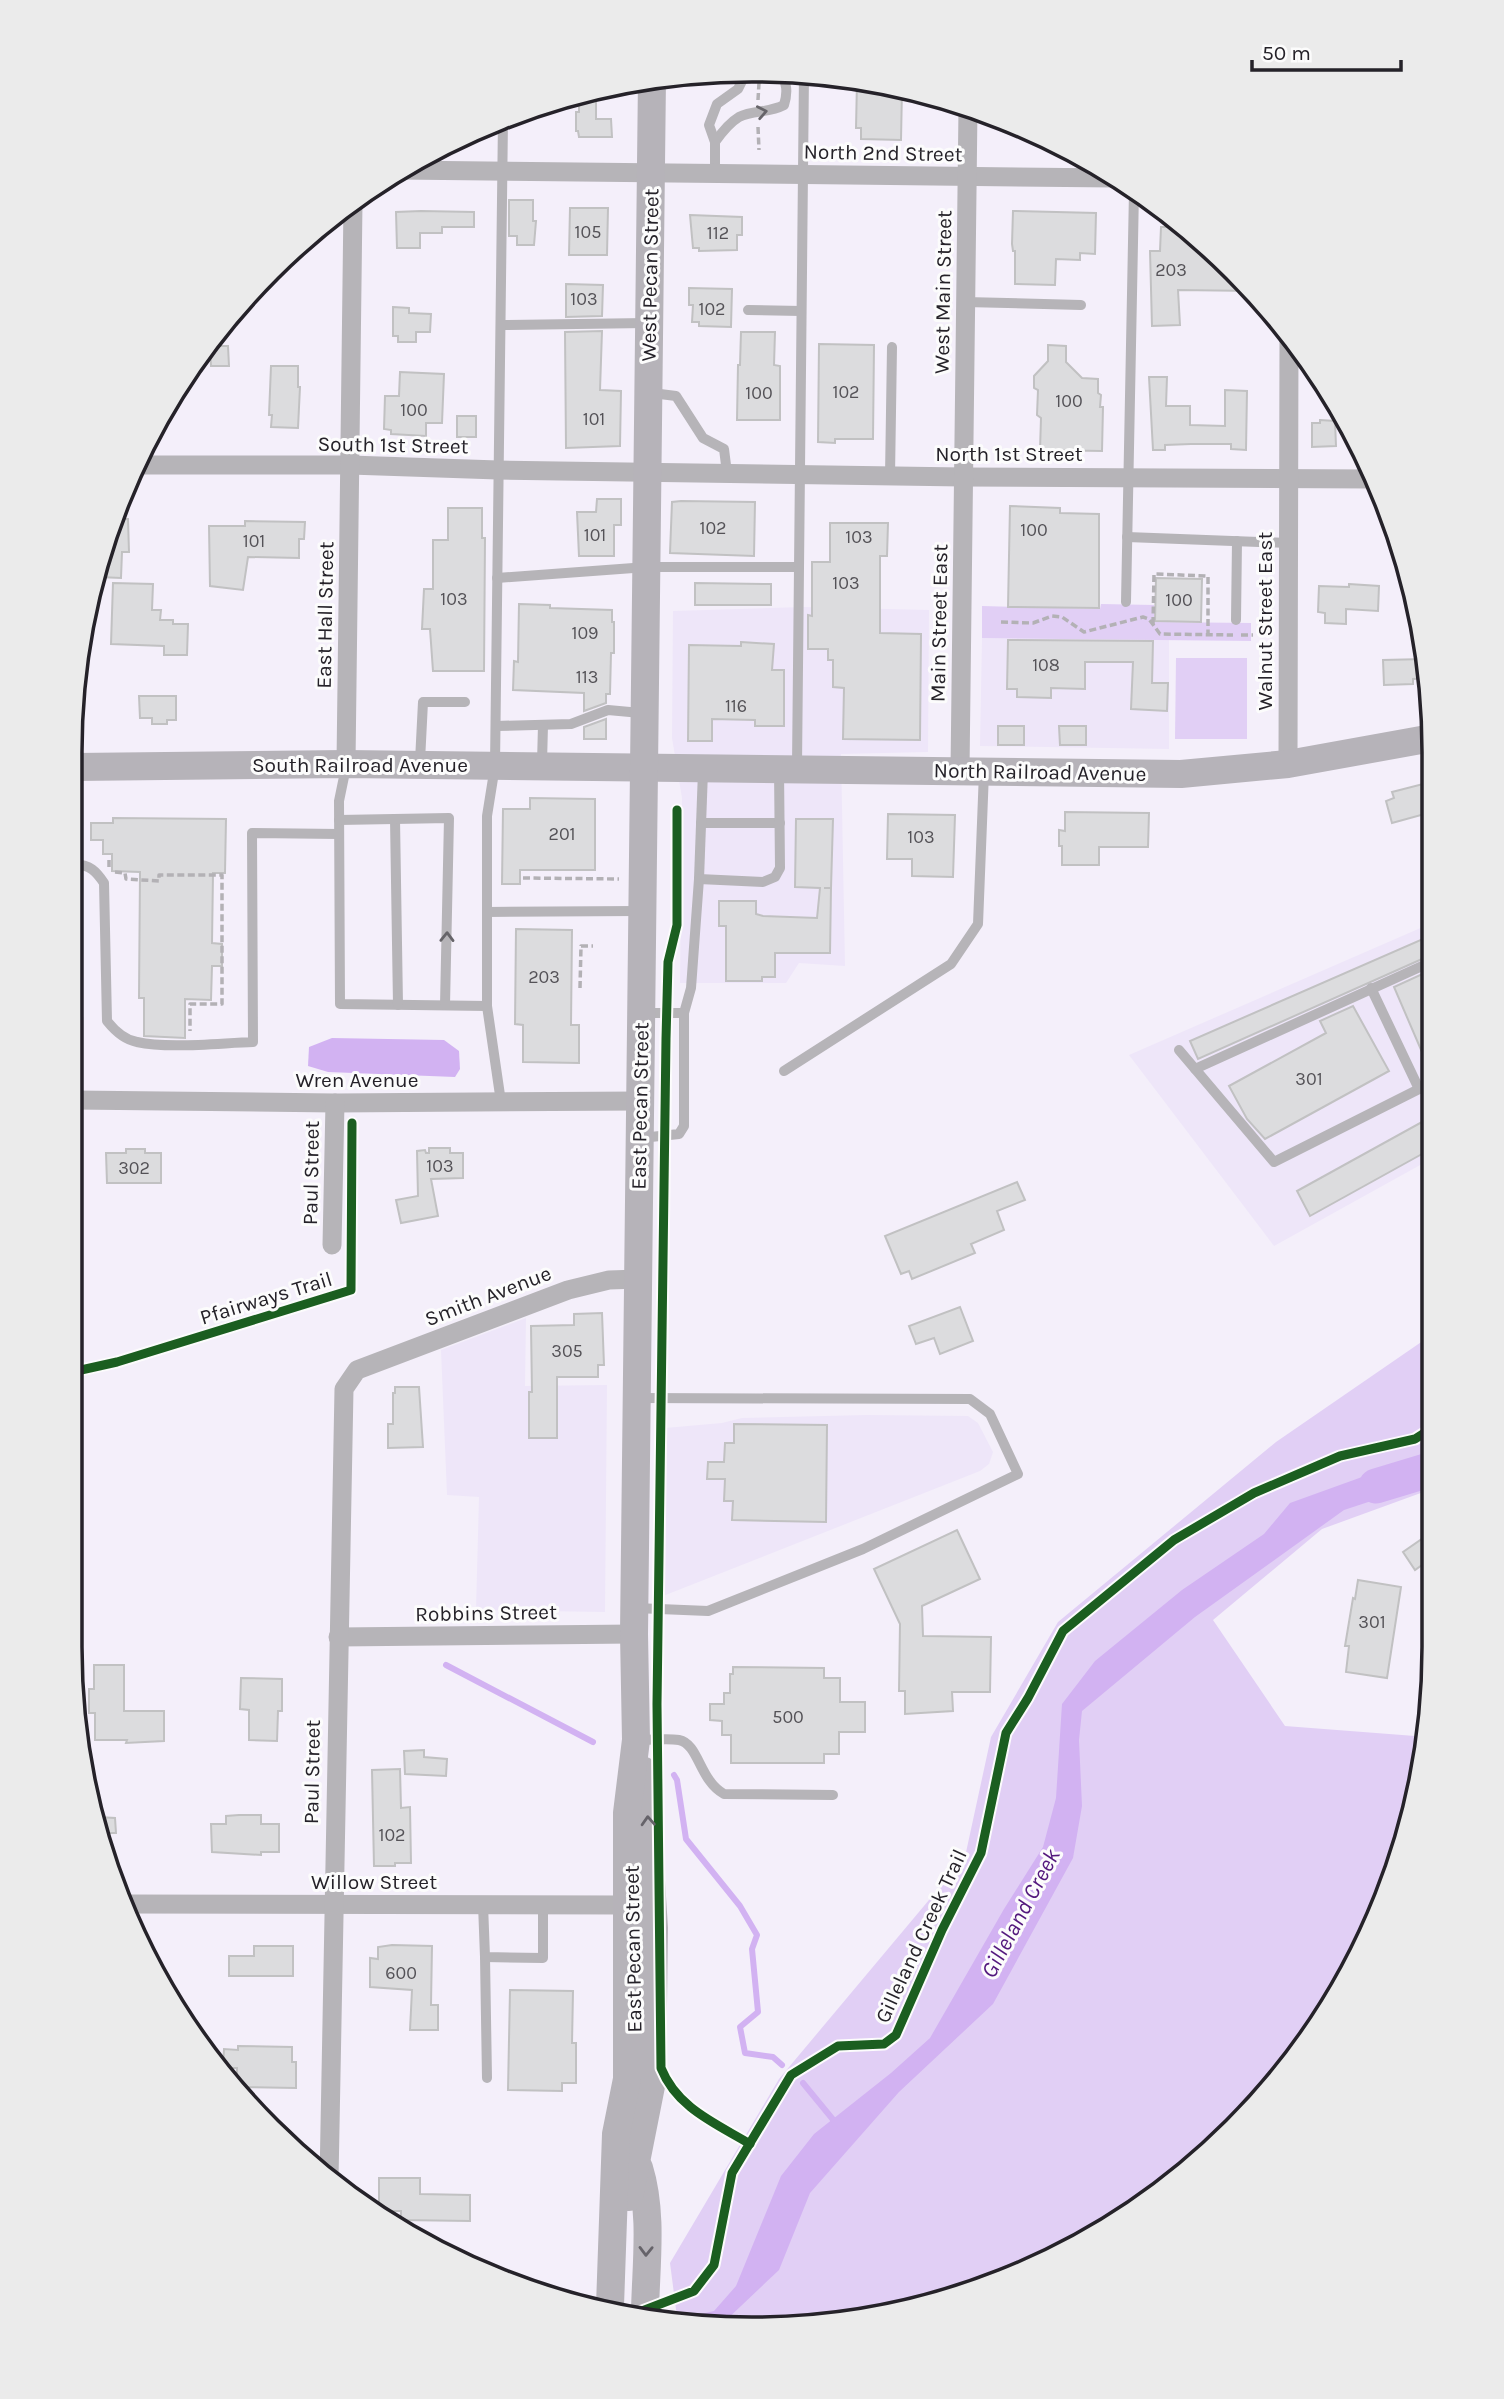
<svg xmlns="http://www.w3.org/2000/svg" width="1504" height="2399" font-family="Karla,sans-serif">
	<rect width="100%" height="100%" fill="#f4effa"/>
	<g fill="#eee6f9">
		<polygon points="803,607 929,610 928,752 841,754 845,966 799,963 786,983 680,983 682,798 672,738 673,611"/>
		<polygon points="982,638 1169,640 1169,749 980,746"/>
		<polygon points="1432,923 1431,1159 1274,1246 1129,1055"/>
		<polygon points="526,1318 525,1386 607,1385 605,1612 476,1610 479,1497 447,1495 441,1350"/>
		<polygon points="867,1415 968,1416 978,1423 993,1452 989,1464 980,1471 663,1596 665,1428 722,1423 742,1418"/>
	</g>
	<g fill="#e1cff5">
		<polygon points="1101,604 1154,605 1155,622 1251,623 1251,641 982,638 982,606 1100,609"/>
		<polygon points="1176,658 1247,658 1247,739 1175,739"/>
		<polygon points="1430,1336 1429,1490 1322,1529 1213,1620 1285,1726 1428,1737 1382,1908 1293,2062 1167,2188 1054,2258 971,2293 841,2323 752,2329 677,2317 670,2263 779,2079 965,1857 991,1737 1058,1622 1276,1442"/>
	</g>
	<g fill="#d2b2f2">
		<polygon points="332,1038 444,1040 459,1051 460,1069 455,1077 328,1072 308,1066 309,1047"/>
		<polygon points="1423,1455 1420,1485 1344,1510 1195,1617 1082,1711 1079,1740 1082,1806 1073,1858 993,2004 899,2092 810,2193 779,2270 722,2324 684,2318 714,2311 736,2286 781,2176 814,2134 891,2073 930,2038 1004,1909 1043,1847 1056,1798 1062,1704 1095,1661 1182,1590 1264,1534 1290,1503"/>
	</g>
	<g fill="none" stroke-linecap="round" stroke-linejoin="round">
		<g stroke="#d2b2f2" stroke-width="6">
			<polyline points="446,1665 593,1742"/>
			<polyline points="674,1775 677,1780 686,1839 740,1906 757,1935 752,1949 758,2012 740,2027 745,2053 773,2057 782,2065"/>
			<polyline points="803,2083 835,2122 835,2126"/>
		</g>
		<polyline stroke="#d2b2f2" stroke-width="35" points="1376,1486 1429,1470"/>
	</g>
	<g fill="#dcdcde" stroke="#c1c1c2" stroke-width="2">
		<polygon points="857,81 902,89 901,140 861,139 861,128 856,128"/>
		<polygon points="596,94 596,119 611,119 612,137 579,137 578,131 576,131 576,112 579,112 579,95"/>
		<polygon points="509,200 533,200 533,221 536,221 534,245 517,245 517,236 509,236"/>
		<polygon points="570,208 608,208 607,255 569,255"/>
		<polygon points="421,211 474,212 474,227 442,227 442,233 420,233 420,248 397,248 396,212"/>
		<polygon points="1013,211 1096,213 1095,254 1080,253 1080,260 1056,259 1055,285 1015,284 1015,251 1013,251 1012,244"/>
		<polygon points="690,215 742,217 742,235 737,235 737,250 699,251 699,248 693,248"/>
		<polygon points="1161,227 1184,227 1253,291 1178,290 1180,325 1152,326 1150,251 1160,251"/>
		<polygon points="566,284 603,285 602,316 566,317"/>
		<polygon points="689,288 732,289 731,327 699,326 699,322 692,322 693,305 689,305"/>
		<polygon points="393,307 409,308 409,313 431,314 430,332 416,332 416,342 398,342 398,336 393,336"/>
		<polygon points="602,331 600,390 621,391 620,446 566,448 565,332"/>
		<polygon points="741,332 775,332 774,365 780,366 780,420 737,420 738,365 740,365"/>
		<polygon points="819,344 874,345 873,439 835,439 835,443 818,442"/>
		<polygon points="1048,345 1066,346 1066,362 1082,378 1098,379 1098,393 1101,395 1100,407 1103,407 1102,451 1040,450 1041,418 1037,415 1038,390 1034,388 1034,376 1048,361"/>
		<polygon points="210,346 228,346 229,366 211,366"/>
		<polygon points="271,366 298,366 298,387 300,387 298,428 271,427 272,415 269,415"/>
		<polygon points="400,372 444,374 442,423 426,423 426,436 391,434 391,430 384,429 385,396 399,396"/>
		<polygon points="1149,377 1167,377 1166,406 1190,406 1190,425 1225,426 1225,390 1247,391 1246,450 1231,449 1231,444 1191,444 1165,445 1165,450 1153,450"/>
		<rect x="457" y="416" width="19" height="21"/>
		<polygon points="1320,420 1335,421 1336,446 1312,447 1312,423 1320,423"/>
		<polygon points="597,499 621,499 621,525 614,525 614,556 579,556 577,512 596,512"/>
		<polygon points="681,501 755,502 754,556 670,553 672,502"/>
		<polygon points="1010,506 1060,508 1060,513 1099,514 1099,608 1008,607"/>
		<polygon points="448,508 482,508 482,538 485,538 484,671 433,671 430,629 422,629 424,589 433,589 433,540 448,540"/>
		<polygon points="117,510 123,511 123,519 128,519 129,552 122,552 121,578 99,577"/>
		<polygon points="245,521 305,522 304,539 299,539 299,558 248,557 243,590 210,586 209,526 245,526"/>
		<polygon points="830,523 888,523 887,556 880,556 880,633 921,634 920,740 843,739 844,688 833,687 833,660 828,660 828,649 808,649 808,615 812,616 812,562 830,562"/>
		<polygon points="1156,578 1202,579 1201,622 1155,621"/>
		<polygon points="113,583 153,584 152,610 161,610 160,620 173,620 173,624 188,624 187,655 164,655 164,646 111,644"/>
		<polygon points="695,583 771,584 771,605 695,605"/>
		<polygon points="1349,584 1379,586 1378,611 1346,609 1346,624 1325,623 1325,613 1318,612 1319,586 1349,587"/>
		<polygon points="519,604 550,605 550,608 612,610 612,622 614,622 614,653 611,653 610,694 606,694 606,703 584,711 584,693 513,690 514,661 518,662"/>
		<polygon points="1008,640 1153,641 1152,683 1168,683 1167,711 1131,709 1133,662 1085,662 1085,689 1051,688 1051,698 1017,697 1017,689 1007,689"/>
		<polygon points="741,642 774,644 772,670 784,670 784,726 755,726 755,720 712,719 712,741 688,741 689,645 741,646"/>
		<polygon points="1425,659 1428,678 1413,679 1413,684 1384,685 1383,660"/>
		<polygon points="139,696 176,696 176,720 167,720 167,724 152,724 152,718 140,718"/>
		<polygon points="606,719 606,739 584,739 584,727"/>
		<rect x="998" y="726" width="26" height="19"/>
		<polygon points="1059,726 1086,726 1086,745 1060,745"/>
		<polygon points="1432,783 1432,812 1392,823 1386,801 1394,798 1392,792 1423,784 1423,786"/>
		<polygon points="530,798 595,799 595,870 520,870 520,884 502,884 503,809 530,809"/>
		<polygon points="1065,812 1149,813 1148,847 1099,847 1099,865 1062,865 1062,846 1059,846 1059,830 1065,831"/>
		<polygon points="888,814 955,815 953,877 912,876 912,859 887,859"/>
		<polygon points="113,818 226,819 225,873 213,873 212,943 222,944 222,966 212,966 211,1000 185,999 185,1038 144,1036 144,998 139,998 140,872 112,871 112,854 103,854 103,840 91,840 91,823 113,823"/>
		<polygon points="796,819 833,819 831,888 824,888 831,888 830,953 775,953 775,977 762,977 762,981 726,981 726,926 719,926 719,901 756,901 756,914 763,916 817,918 820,888 795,887"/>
		<polygon points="516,929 572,930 571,1025 579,1025 579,1063 523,1062 523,1025 515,1024"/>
		<polygon points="1432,935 1431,955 1198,1059 1190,1041"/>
		<polygon points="1431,970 1431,1073 1394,987"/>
		<polygon points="1353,1006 1389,1071 1265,1139 1247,1119 1229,1086 1326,1033 1320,1021"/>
		<polygon points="1431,1117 1431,1149 1310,1216 1297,1191"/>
		<polygon points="429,1148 450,1148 450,1153 463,1153 463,1178 431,1179 438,1216 401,1223 396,1200 418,1196 417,1151 425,1150 426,1153 429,1153"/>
		<polygon points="126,1149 145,1149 145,1153 161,1153 161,1183 107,1183 106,1153 126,1153"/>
		<polygon points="1017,1182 1025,1200 997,1211 1004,1230 971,1244 975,1253 912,1279 909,1271 901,1274 885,1236"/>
		<polygon points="960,1307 973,1341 940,1354 934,1338 916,1344 909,1326"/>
		<polygon points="602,1313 604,1365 598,1365 598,1377 557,1377 557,1438 529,1438 529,1392 532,1392 531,1326 574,1325 574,1314"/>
		<polygon points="395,1387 419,1387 423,1447 388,1448 388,1424 393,1424 393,1393 395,1393"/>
		<polygon points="734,1424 827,1425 826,1522 732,1520 733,1501 724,1501 725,1479 707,1479 708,1462 724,1462 725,1443 734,1443"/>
		<polygon points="957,1530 980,1579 922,1606 923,1636 991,1637 990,1692 952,1692 953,1711 905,1714 905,1691 899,1691 900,1624 874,1569"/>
		<polygon points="1429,1534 1429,1560 1415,1570 1403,1552"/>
		<polygon points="1358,1580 1401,1587 1387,1678 1346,1672 1349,1646 1345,1646 1353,1598 1355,1599"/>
		<polygon points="94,1665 124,1665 124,1711 164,1711 164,1741 126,1743 127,1740 95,1740 95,1713 89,1713 89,1689 94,1689"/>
		<polygon points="733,1667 824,1668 824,1678 840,1678 840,1702 865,1702 865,1732 839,1732 839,1754 824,1754 824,1763 731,1763 731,1735 722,1735 722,1721 710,1720 710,1704 724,1704 724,1693 730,1693 730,1674 733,1674"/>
		<polygon points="241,1678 282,1679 282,1711 278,1711 277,1741 249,1740 249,1710 240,1709"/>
		<polygon points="424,1750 424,1757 447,1759 446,1776 405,1774 404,1751"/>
		<polygon points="400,1769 401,1808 410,1807 411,1863 395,1863 395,1866 374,1866 372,1770"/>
		<polygon points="239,1815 261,1815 261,1824 279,1824 279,1852 261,1852 261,1855 212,1852 211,1824 226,1824 226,1816"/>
		<polygon points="98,1817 115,1818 116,1833 101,1833"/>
		<polygon points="392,1945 432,1946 431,2005 438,2005 438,2030 410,2030 412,1990 370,1987 370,1958 378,1959 378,1947"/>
		<polygon points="254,1946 293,1946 293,1976 229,1976 229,1956 254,1956"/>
		<polygon points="510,1990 573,1991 572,2043 576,2043 576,2083 562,2083 562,2091 508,2090"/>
		<polygon points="238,2046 292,2047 292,2062 296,2062 296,2088 237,2087 237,2068 223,2068 224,2049 238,2050"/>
		<polygon points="379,2178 420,2178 420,2194 470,2195 470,2221 401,2220 401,2211 379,2211"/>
	</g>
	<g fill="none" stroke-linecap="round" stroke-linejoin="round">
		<g stroke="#b3b1b5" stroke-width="3.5" stroke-dasharray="7 3.5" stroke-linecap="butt">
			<polyline points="758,100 759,83"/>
			<polyline points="758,127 759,150"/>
			<polyline points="1001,622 1033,623 1052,616 1062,617 1084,632 1143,617 1149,619 1160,634 1233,635"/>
			<polyline points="1153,624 1154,574 1208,576 1208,635"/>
			<polyline points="1241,635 1253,635"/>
			<polyline points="109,867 109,857"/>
			<polyline points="115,872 125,873 126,879 159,881 159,875 222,875 222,1004 190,1004 190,1031"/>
			<polyline points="523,878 619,879"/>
			<polyline points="580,988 581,946 593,946"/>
		</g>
		<g stroke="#b6b4b8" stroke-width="10">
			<path d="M715,142C722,132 729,123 739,117C753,110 769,113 784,105C788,92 787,83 780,72"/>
			<polyline points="715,173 715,142 709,125 717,104 738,89 746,73"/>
			<polyline points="965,302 1081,305"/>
			<polyline points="748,310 801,311"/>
			<polyline points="501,325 646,323"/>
			<polyline points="652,393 676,396 703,438 724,449 727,473"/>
			<polyline points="890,476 892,347"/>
			<polyline points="1127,537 1288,543"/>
			<polyline points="497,578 647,567 799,567"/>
			<polyline points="1126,602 1134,191"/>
			<polyline points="1236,620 1237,541"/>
			<polyline points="496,726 571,724 608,710 641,713"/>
			<polyline points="420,761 423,702 465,702"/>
			<polyline points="542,763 543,725"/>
			<polyline points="797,766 804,73"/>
			<polyline points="346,767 339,801 340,1004 487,1006"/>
			<polyline points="395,819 398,1005"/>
			<polyline points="339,820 449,818 445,1005"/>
			<polyline points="701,823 780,823"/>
			<path d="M75,864C90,865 96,871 104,883L107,1021C115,1031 125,1040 137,1042C168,1049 220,1043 253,1042L252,833L339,834"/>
			<polyline points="699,879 703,771"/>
			<polyline points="487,912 638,911"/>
			<polyline points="1371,988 1419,1089"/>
			<polyline points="645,1013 684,1013 691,988 699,879 763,882 775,877 780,868 779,770"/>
			<polyline points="1179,1050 1274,1162 1431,1083"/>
			<polyline points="1195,1069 1431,962"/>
			<polyline points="784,1071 951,964 978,924 984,772"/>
			<polyline points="501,1102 487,1006 487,816 495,766 503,119"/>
			<polyline points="641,1138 679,1134 684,1126 684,1013"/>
			<polyline points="635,1608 708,1611 863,1549 1018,1474 990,1414 970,1399 638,1398"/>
			<path d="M640,1740C652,1740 667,1738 679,1740C699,1744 699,1780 724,1794L833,1795"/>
			<polyline points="483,1904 485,1957 543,1958 543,1905"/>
			<polyline points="485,1957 487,2078"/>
		</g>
		<g stroke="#b6b4b8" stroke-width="19">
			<polyline points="399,170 1115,178"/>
			<polyline points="137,465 350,465 498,470 963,477 1371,479"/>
			<polyline points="346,764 353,203"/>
			<polyline points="1288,764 1289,337"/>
			<polyline points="960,771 968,108"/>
			<polyline points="73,1100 335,1103 640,1101"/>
			<polyline points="332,1245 335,1103"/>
			<polyline points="338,1637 634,1634"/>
			<polyline points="122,1904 626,1905"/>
			<polyline points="329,2180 344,1389 357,1370 568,1290 609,1280 639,1279"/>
		</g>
		<g stroke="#b6b3b9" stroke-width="28">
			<polyline points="75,767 346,764 1181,774 1288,764 1432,738"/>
			<path d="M639,2168C653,2213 646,2264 645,2311"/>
			<polyline points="629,2197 652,2081 654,1928 644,1771"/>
			<polyline points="610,2306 616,2134 627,2079 627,1813 636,1740 634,1634 652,78"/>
		</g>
		<defs>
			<g id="cycleway">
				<path d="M677,810V925L668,962L666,1039L657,1704L661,2068C677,2108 715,2123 750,2144"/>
				<polyline points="72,1372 117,1362 351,1290 352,1123"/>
				<polyline points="642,2311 694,2291 714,2265 732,2173 791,2075 838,2046 884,2044 896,2035 942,1930 981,1853 1006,1733 1028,1698 1063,1631 1174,1540 1254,1493 1340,1456 1415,1439 1429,1430"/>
			</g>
		</defs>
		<use href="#cycleway" stroke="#fcfcfc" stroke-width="13"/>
		<use href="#cycleway" stroke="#1b5e20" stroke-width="9"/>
	</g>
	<defs><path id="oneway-chevron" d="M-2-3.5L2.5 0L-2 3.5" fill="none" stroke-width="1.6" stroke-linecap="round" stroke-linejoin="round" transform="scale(1.75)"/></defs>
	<g stroke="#666469">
		<use href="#oneway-chevron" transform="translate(762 112) rotate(-11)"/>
		<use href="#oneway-chevron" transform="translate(447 937) rotate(-89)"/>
	</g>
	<g stroke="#66636a">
		<use href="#oneway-chevron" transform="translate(648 1821) rotate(-93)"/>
		<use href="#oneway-chevron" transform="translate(646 2251) rotate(91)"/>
	</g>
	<g text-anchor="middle" stroke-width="6" stroke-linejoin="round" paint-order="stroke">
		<g font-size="18" fill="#545257">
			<text x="588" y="238">105</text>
			<text x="718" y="239">112</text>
			<text x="1171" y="276">203</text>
			<text x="584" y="305">103</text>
			<text x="712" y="315">102</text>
			<text x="846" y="398">102</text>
			<text x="759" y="399">100</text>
			<text x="1069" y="407">100</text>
			<text x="414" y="416">100</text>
			<text x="594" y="425">101</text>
			<text x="713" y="534">102</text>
			<text x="1034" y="536">100</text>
			<text x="595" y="541">101</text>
			<text x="859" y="543">103</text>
			<text x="254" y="547">101</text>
			<text x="846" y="589">103</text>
			<text x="454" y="605">103</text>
			<text x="1179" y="606">100</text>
			<text x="585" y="639">109</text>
			<text x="1046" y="671">108</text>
			<text x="587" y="683">113</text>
			<text x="736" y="712">116</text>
			<text x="562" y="840">201</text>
			<text x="921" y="843">103</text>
			<text x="544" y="983">203</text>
			<text x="1309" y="1085">301</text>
			<text x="440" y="1172">103</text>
			<text x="134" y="1174">302</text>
			<text x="567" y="1357">305</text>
			<text x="1372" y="1628">301</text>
			<text x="788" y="1723">500</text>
			<text x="392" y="1841">102</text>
			<text x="401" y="1979">600</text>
		</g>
		<g font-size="21" fill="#252229" stroke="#fcfcfc">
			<text transform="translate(883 153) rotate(1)" y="7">North 2nd Street</text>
			<text transform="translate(650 275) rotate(-89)" y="7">West Pecan Street</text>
			<text transform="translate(943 292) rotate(-89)" y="7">West Main Street</text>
			<text transform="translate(393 445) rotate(1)" y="7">South 1st Street</text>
			<text x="1009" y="461">North 1st Street</text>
			<text transform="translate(325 615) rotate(-89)" y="7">East Hall Street</text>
			<text transform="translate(1265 621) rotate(-90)" y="7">Walnut Street East</text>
			<text transform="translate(939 623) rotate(-89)" y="7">Main Street East</text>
			<text x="360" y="772">South Railroad Avenue</text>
			<text transform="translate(1040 772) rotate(1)" y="7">North Railroad Avenue</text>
			<text x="357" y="1087">Wren Avenue</text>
			<text transform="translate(640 1106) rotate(-89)" y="7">East Pecan Street</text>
			<text transform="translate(311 1173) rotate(-89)" y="7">Paul Street</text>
			<text transform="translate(488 1296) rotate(-21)" y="7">Smith Avenue</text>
			<text transform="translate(266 1298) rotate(-17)" y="7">Pfairways Trail</text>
			<text transform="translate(486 1613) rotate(-1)" y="7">Robbins Street</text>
			<text transform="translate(312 1772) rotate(-89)" y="7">Paul Street</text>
			<text x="374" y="1889">Willow Street</text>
			<text transform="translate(921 1936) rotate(-65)" y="7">Gilleland Creek Trail</text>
			<text transform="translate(633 1949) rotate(-91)" y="7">East Pecan Street</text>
		</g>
		<g font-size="23" font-style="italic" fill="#53187d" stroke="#fcfcfc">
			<text transform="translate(1020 1913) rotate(-62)" y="8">Gilleland Creek</text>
		</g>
	</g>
	<path d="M0 0H1504V2399H0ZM752 82H752A670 670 0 0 1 1422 752V1647A670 670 0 0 1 752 2317H752A670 670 0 0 1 82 1647V752A670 670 0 0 1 752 82Z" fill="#ebebeb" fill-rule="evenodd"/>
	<path fill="none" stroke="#252229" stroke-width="3.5" d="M752 82H752A670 670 0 0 1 1422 752V1647A670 670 0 0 1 752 2317H752A670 670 0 0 1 82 1647V752A670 670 0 0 1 752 82Z"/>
	<path d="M1252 60v10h149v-10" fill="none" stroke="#252229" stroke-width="3.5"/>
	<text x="1262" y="60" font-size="21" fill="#252229" stroke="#fcfcfc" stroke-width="5" paint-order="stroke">50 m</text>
</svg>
